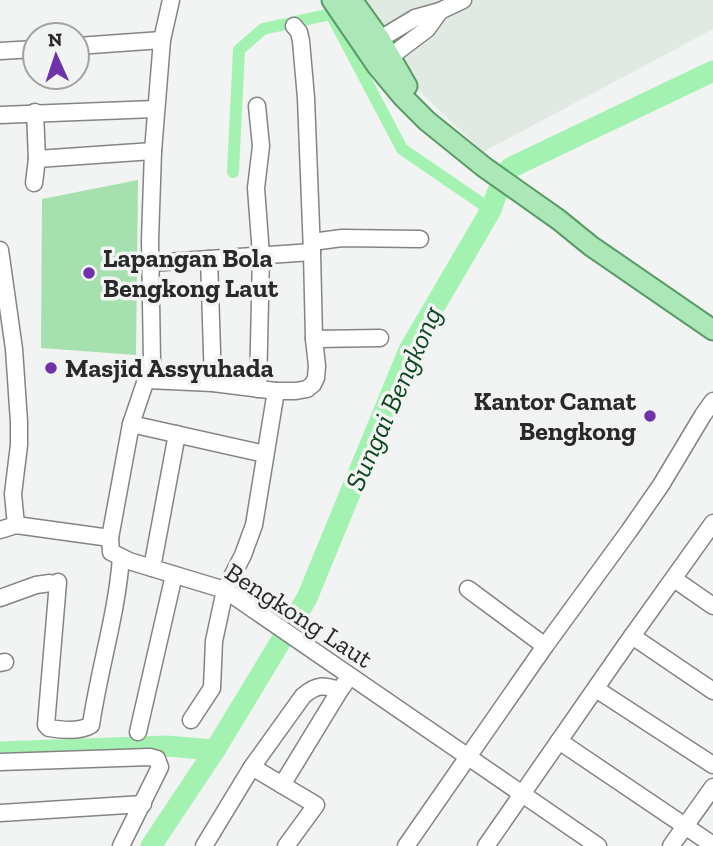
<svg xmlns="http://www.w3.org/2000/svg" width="713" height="846" font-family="'Zilla Slab',serif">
	<rect width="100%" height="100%" fill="#f1f4f2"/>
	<polygon fill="#e1eae2" points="358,0 713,0 713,29 483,152 418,90"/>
	<polygon fill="#a6e0af" points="138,180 136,355 41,348 42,199"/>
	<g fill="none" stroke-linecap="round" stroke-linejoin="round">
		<polyline stroke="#a4f2b1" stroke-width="12" points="233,172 239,50 263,29 331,14 402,149 491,210"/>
		<g stroke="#a4f2b1" stroke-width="21">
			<polyline points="0,752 166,746 215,750"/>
			<polyline points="151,846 215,750 307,598 409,350 491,210 497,193 510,168 713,71"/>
		</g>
		<defs>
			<g id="minor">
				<polyline points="171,0 162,40 153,151 150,240 152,362 131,424 110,538 111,552 129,561 225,590 598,846"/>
				<polyline points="77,46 162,40"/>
				<polyline points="372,46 380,39 415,18 440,11 463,0"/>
				<polyline points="0,51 35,49"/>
				<polyline points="382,63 427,29 440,11"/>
				<polyline points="257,106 261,146 256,188 261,255 258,389"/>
				<polyline points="0,115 155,109"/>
				<polyline points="37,159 153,151"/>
				<polyline points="34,183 37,159 35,112"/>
				<polyline points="312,242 342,238 420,239"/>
				<polyline points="0,250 14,349 19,422 19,445 13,494 16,525"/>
				<polyline points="209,259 213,383"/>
				<polyline points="151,263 312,252"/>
				<polyline points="314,339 380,338"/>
				<polyline points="147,380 213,383 276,391 296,391 307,389 313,384 316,378 317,366 314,339 312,252 306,98 301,41 299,32 294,26"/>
				<polyline points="131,424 265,454"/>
				<polyline points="0,530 16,525 110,538"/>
				<polyline points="152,568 177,434"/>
				<polyline points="674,579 713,606"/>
				<path d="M58,582L46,725L49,728C61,730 80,732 91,725C99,669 117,614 121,557"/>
				<polyline points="468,589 545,646"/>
				<polyline points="0,598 36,585 50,583"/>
				<polyline points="632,636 713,691"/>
				<polyline points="0,663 5,662"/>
				<polyline points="596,689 713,765"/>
				<polyline points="191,720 212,688 214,641 225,590 243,555 254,525 276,391"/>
				<polyline points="138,732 174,575"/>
				<polyline points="559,741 713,845"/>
				<polyline points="0,762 150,757 157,759 160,767 121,846"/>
				<polyline points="252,767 316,805 286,846"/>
				<polyline points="282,785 340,690 345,683"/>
				<polyline points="0,813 143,804"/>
				<path d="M204,846L252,767L303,696C317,684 323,685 340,690"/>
				<polyline points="406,846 545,646 629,531 661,485 703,415 713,401"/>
				<polyline points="486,846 625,646 713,523"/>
				<polyline points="671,846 713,787"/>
			</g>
			<g id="major">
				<polyline points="332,0 377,66 402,96 427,121 484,167 559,220 591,246 713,330"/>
				<polyline points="352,0 380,39 407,86"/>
			</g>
		</defs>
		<use href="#minor" stroke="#838583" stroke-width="19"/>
		<use href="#major" stroke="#599a66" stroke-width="23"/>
		<use href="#minor" stroke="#fff" stroke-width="16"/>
		<use href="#major" stroke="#abe7b7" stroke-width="19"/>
	</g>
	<g fill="#7032a8" stroke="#f1f4f2" stroke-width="2.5">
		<circle cx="89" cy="273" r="7"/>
		<circle cx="51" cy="368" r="7"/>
		<circle cx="650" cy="416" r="7"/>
	</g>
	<g text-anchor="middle" stroke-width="7" stroke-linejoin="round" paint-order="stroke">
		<g font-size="26" font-weight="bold" fill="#282928" stroke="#f1f4f2" text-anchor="start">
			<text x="103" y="267">Lapangan Bola<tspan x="103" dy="30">Bengkong Laut</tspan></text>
			<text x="65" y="377">Masjid Assyuhada</text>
			<text x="636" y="410" text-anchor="end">Kantor Camat<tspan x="636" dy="30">Bengkong</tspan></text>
		</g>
		<g font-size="26" fill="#282928" stroke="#f1f4f2">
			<text transform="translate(299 615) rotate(33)" y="9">Bengkong Laut</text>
		</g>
		<g font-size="28" font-style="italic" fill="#0d461e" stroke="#f1f4f2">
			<text transform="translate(393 398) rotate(-66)" y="10">Sungai Bengkong</text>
		</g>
	</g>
	<g transform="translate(56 56) rotate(357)"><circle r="33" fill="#f1f4f2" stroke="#a1a3a1" stroke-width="2"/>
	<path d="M0-5L12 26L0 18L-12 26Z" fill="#7032a8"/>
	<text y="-10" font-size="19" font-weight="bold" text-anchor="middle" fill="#282928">N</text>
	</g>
</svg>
